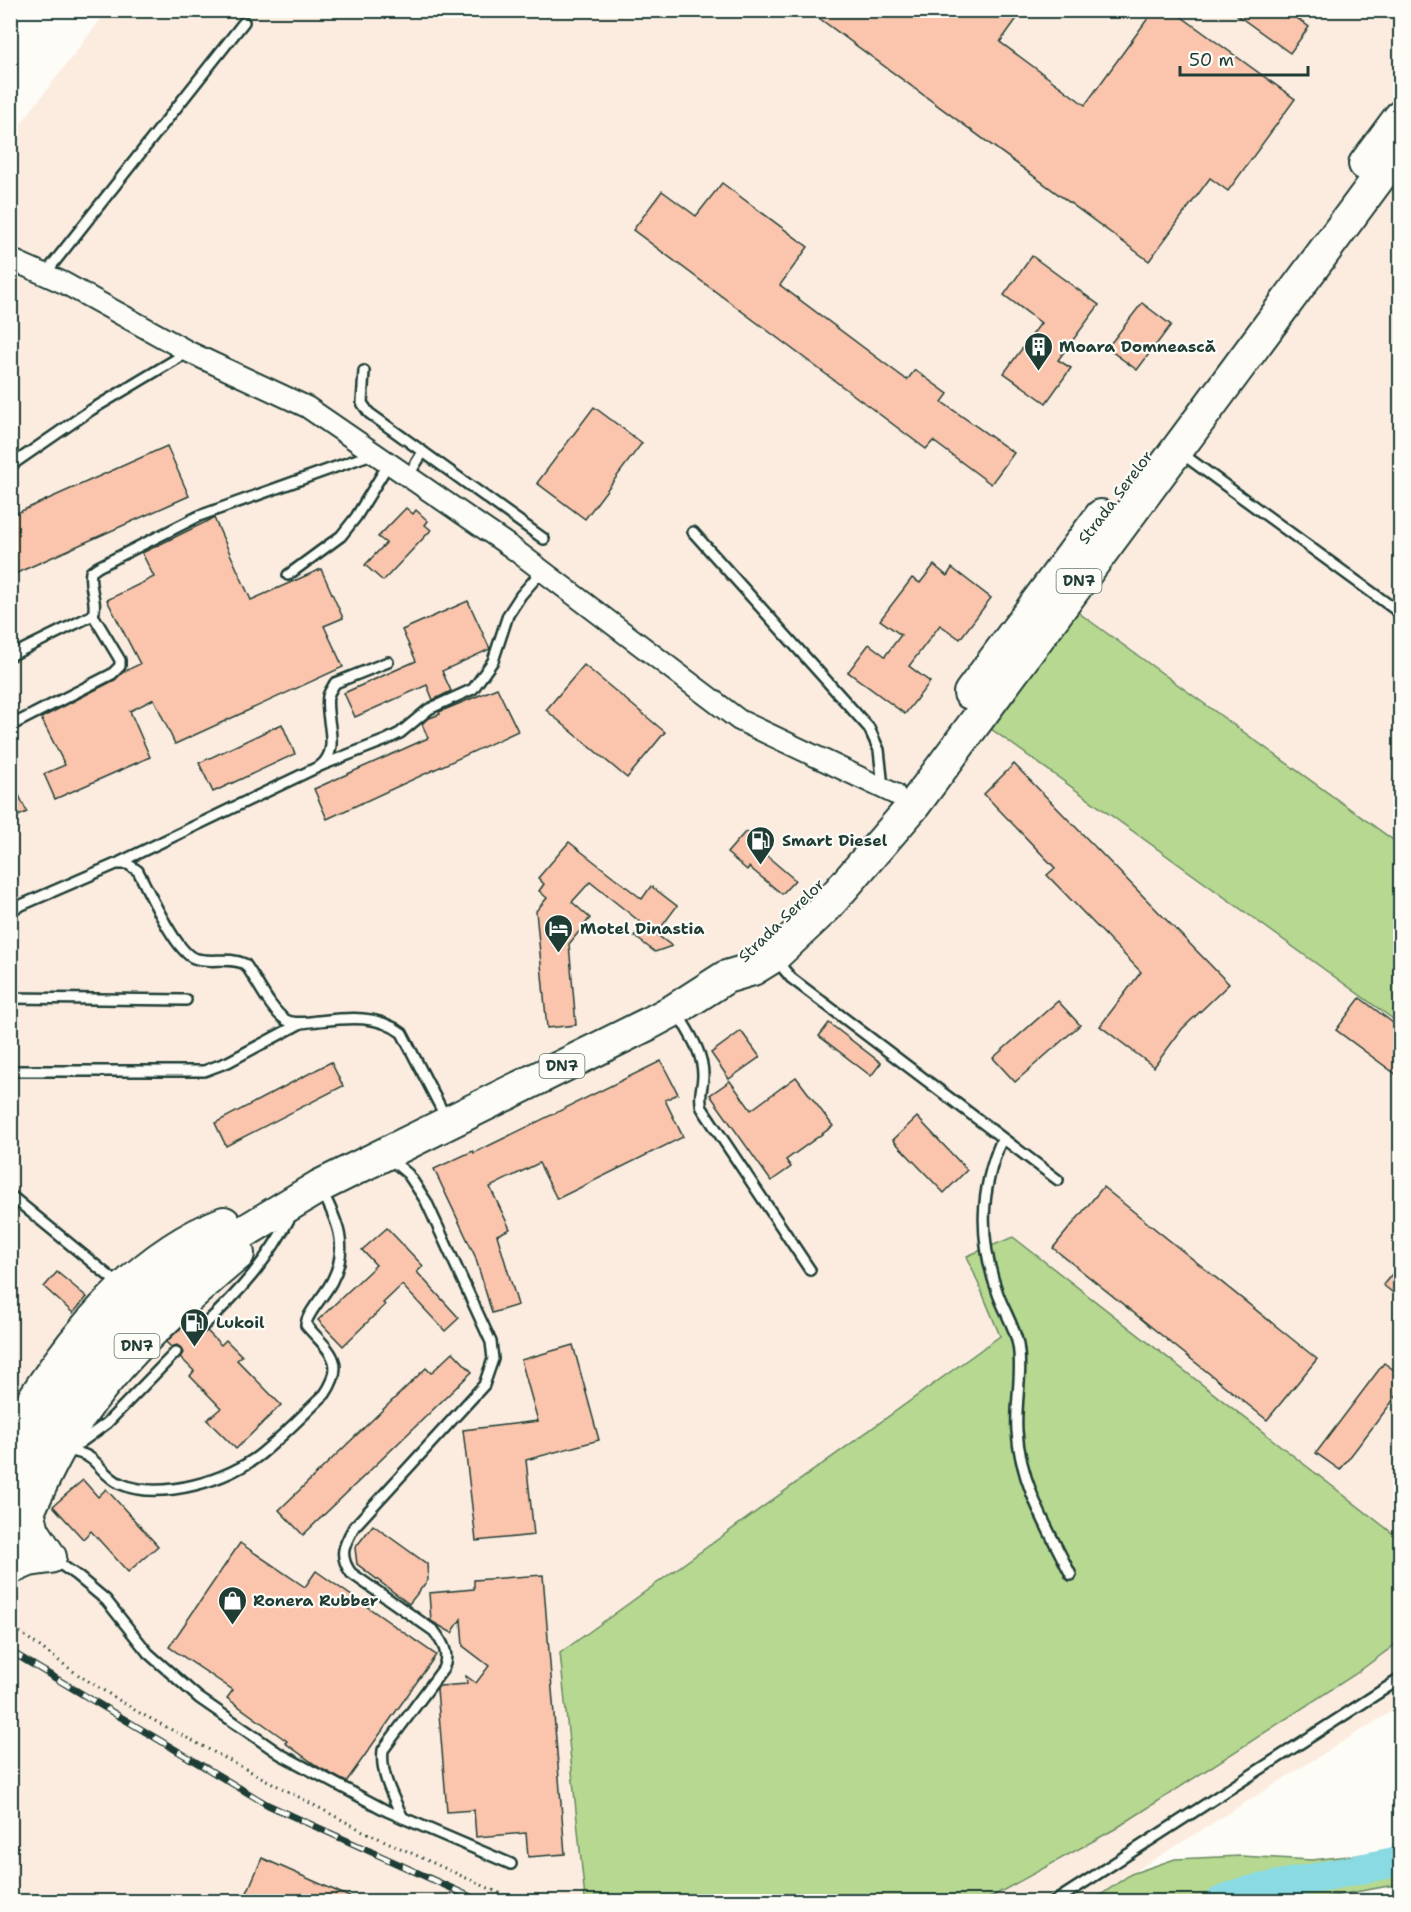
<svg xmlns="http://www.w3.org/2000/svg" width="1411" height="1912" font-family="'Shantell Sans',sans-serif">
	<rect width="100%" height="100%" fill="#fdfcf7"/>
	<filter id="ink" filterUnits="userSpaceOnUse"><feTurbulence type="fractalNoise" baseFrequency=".0167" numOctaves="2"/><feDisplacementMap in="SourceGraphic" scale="12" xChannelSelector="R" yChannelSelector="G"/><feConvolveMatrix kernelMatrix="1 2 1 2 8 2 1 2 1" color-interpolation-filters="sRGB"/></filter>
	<g filter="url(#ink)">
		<g fill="#fcece0">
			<polygon points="107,11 1400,11 1400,845 1072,608 988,726 1400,1024 1400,1539 1012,1237 967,1256 1000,1335 560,1653 585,1899 592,1901 11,1901 10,261 22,247 11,240 10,138"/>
			<polygon points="1400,1641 1400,1706 1131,1874 1092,1901 984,1902 1115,1829 1354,1675"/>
		</g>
		<g fill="#b6d891" stroke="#6a8a62" stroke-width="1.5">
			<polygon points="1072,608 1400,845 1400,1024 987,726"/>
			<polygon points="1013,1237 1400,1539 1400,1641 1354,1675 1115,1829 984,1901 592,1902 585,1899 560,1653 1000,1336 967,1256"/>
			<polygon points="1400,1850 1400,1884 1305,1901 1092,1901 1131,1874 1175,1859 1241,1856 1312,1860"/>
		</g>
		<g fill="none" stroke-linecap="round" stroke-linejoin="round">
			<polyline stroke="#89dae3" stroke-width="30" points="1220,1902 1240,1893 1400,1861"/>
		</g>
		<g fill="#fac5ac" stroke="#1f3d34" stroke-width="1.5">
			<polygon points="808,10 1023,10 1000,42 1085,105 1154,10 1172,10 1295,99 1228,191 1210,178 1149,261"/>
			<polygon points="1230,10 1286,10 1309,27 1290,53"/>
			<polygon points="722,183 808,247 780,285 907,380 915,370 948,394 942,402 1014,453 991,484 933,441 926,449 633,230 662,191 696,216"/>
			<polygon points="1032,256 1099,305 1058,360 1071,368 1046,403 1004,373 1041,323 1004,295"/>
			<polygon points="1142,303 1171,325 1137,370 1107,348"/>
			<polygon points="594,407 642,443 585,519 537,483"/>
			<polygon points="167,446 189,496 10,576 10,516"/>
			<polygon points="406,508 413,514 416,510 428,521 425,525 431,530 383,581 365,565 386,543 378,537"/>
			<polygon points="214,518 251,600 321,569 343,618 324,626 343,667 175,744 154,699 130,711 150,757 55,799 44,774 65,765 41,718 115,680 123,672 140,664 107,600 154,577 142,553"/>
			<polygon points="934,565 947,576 952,568 991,598 960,639 940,625 909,666 930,682 905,714 848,672 869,644 885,656 901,635 880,620 912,578 920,583"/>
			<polygon points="468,601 490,649 442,671 451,691 433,700 427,685 355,717 344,693 416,661 402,630"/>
			<polygon points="584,665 665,732 627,778 546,710"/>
			<polygon points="497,688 518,731 327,819 314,789 428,738 422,724 427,719 440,714 439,712"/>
			<polygon points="282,724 295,754 213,792 199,763"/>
			<polygon points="1014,764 1229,984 1182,1029 1154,1067 1100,1026 1141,972 1047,875 1055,868 984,794"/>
			<polygon points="10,777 27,812 10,820"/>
			<polygon points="746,831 763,846 760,850 795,880 782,894 749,867 747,870 727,853"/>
			<polygon points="569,842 642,899 651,886 677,906 656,934 672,946 655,952 634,936 644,925 590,882 572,902 590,918 569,944 576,1025 547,1028 536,911 547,898 539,891 544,884 538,878"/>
			<polygon points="1360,998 1401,1029 1401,1078 1336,1030"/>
			<polygon points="1058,1001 1080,1025 1015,1082 993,1058"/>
			<polygon points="829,1023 881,1063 871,1076 819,1036"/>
			<polygon points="741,1031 760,1057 729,1079 711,1053"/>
			<polygon points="661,1061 678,1094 665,1100 683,1137 557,1199 539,1163 490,1187 510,1229 497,1235 518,1305 492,1313 475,1256 434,1169 473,1151 474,1153"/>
			<polygon points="331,1062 343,1086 226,1146 215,1123"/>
			<polygon points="796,1077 833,1126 786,1160 791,1167 771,1181 710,1095 730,1081 751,1110"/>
			<polygon points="917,1117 967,1170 944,1193 893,1140"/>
			<polygon points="1103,1187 1317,1359 1267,1420 1053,1248"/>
			<polygon points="387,1228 423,1266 417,1272 459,1318 445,1331 402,1285 383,1303 385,1305 343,1346 318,1320 376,1265 362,1250"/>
			<polygon points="1401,1263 1401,1299 1383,1285"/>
			<polygon points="57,1272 87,1297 73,1313 44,1287"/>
			<polygon points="193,1317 198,1322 196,1327 199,1331 204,1333 207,1331 221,1345 226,1340 242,1356 237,1360 281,1405 236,1449 207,1420 221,1408 190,1376 194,1371 180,1357 183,1353 181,1348 177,1345 171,1347 166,1342"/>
			<polygon points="573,1345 599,1440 526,1460 534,1535 476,1541 463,1430 538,1421 521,1360"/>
			<polygon points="453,1352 472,1372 303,1535 279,1510 426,1368 431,1373"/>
			<polygon points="1384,1363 1401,1375 1401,1390 1340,1470 1316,1453"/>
			<polygon points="83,1480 98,1497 106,1489 158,1546 128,1572 91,1531 83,1539 53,1506"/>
			<polygon points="373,1525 427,1564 428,1580 409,1604 357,1564 355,1548"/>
			<polygon points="240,1543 305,1587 316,1571 436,1655 346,1782 320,1768 285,1743 287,1741 227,1698 233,1690 169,1647"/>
			<polygon points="543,1575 565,1854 528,1857 526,1833 476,1837 474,1810 447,1812 437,1689 439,1686 467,1684 466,1676 476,1683 489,1666 463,1646 461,1619 452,1633 431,1621 429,1593 474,1589 474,1580"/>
			<polygon points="262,1858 361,1902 243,1902"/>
		</g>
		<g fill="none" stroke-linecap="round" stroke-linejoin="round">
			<defs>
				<g id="service">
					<polyline points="45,274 244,22"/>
					<polyline points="364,371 362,403 369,413 544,539"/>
					<polyline points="1181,453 1400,613"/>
					<polyline points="10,466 91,410 188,352"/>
					<polyline points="408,476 423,452"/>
					<polyline points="693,532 869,728 879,750 883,787"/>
					<polyline points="288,575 341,536 356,517 389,463"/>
					<path d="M10,656L93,615C98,600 88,588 91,572L98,567L199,516L372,454"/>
					<polyline points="10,726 112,674 120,666 120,660 93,615"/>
					<polyline points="322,765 386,740 400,733 429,709 473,689 493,661 508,615 521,595 542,571"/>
					<path d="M120,862L320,766C342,749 324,719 328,696C329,692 333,687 335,683L388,662"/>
					<path d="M10,910L116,864H128L138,871C148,890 176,952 194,958C210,964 228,956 245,964C257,980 270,1010 286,1020C295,1025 308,1022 318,1021C347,1018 377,1014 402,1033L446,1118"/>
					<polyline points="777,961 791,978 1058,1180"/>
					<polyline points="10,998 186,1000"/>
					<path d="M678,1014C689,1033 703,1052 703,1075C703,1087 698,1096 702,1108L810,1270"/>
					<polyline points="10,1071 204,1071 228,1062 301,1023"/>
					<path d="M1002,1139C979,1191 979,1241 998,1294C1004,1311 1015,1327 1018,1345C1023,1372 1015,1403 1017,1431C1020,1483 1048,1529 1071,1575"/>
					<path d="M389,1158L408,1174L426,1201L491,1342L493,1359L484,1385L354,1527C344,1545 338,1555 351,1573L434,1631C443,1643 450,1654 443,1669L383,1750C380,1774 393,1797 403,1818"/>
					<polyline points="10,1195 121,1286"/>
					<path d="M203,1326C240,1292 268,1260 292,1214"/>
					<polyline points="73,1448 107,1423 176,1352"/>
					<path d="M69,1451C100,1454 98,1474 121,1484C161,1501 229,1480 261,1454C283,1436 304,1414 325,1394C348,1360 327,1350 306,1325L307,1320C313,1306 325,1295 332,1281C350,1247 337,1220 321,1189"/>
					<polyline points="54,1560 76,1575 106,1600 148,1653 199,1698 280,1754 387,1811 511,1864"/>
					<polyline points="1054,1902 1400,1679"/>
				</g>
				<polyline id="minor" points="10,259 64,283 189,352 307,407 511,547 739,720 895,794"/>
				<g id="trunk">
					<polyline points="1365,164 1400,117"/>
					<polyline points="970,693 1101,516"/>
					<path d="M10,1438C59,1353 130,1259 224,1223"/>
					<polyline points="10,1496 35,1443 57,1406 81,1373 107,1341 136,1311 165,1285 201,1258 320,1186 648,1024 676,1009 726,977 753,969 774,956 826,907 914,805 1400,149"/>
					<path d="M10,1552C28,1513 44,1473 66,1437C111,1364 174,1308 238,1254"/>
					<polyline points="10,1568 29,1560 50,1557 33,1531 28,1511"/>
				</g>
			</defs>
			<use href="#service" stroke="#1f3d34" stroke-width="14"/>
			<use href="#minor" stroke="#1f3d34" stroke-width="24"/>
			<use href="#trunk" stroke="#1f3d34" stroke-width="36"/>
			<polyline stroke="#1f3d34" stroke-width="3" stroke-dasharray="1.5 4.5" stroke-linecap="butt" points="10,1625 77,1674 138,1712 363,1831 519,1902"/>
			<use href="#service" stroke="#fdfcf7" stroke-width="9"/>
			<use href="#minor" stroke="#fdfcf7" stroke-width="20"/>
			<use href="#trunk" stroke="#fdfcf7" stroke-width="32"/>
			<defs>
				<polyline id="rail" points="10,1651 268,1805 482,1902"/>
			</defs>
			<use href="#rail" stroke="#1f3d34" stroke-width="7"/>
			<use href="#rail" stroke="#fdfcf7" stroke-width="4.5" stroke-dasharray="14" stroke-linecap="butt"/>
		</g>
	</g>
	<defs>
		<symbol id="building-pin" viewBox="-11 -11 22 30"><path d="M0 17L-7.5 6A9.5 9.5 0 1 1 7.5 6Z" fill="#1f3d34" stroke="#fdfcf7"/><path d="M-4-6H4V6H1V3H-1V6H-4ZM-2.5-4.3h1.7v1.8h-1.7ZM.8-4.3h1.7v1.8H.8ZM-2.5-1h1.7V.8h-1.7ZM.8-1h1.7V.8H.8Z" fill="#fff"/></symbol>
		<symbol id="fuel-pin" viewBox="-11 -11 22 30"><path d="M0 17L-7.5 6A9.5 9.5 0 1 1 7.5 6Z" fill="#1f3d34" stroke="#fdfcf7"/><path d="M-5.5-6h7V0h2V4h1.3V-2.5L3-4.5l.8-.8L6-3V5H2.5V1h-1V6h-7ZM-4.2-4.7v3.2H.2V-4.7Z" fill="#fff"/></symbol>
		<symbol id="hotel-pin" viewBox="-11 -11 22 30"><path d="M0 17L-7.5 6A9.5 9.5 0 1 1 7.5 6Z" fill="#1f3d34" stroke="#fdfcf7"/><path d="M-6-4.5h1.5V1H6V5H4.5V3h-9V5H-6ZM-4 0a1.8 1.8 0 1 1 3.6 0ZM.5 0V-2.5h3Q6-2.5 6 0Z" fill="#fff"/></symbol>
		<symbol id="shop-pin" viewBox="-11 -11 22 30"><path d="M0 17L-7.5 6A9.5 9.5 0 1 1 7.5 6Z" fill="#1f3d34" stroke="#fdfcf7"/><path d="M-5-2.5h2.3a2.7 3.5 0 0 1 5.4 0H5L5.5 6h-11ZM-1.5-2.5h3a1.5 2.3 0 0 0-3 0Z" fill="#fff"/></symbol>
	</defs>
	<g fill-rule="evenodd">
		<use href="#building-pin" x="1022" y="330" width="33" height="45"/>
		<use href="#fuel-pin" x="744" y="824" width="33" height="45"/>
		<use href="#hotel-pin" x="542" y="912" width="33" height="45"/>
		<use href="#fuel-pin" x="178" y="1306" width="33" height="45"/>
		<use href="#shop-pin" x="216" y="1584" width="33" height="45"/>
	</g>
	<g text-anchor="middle" stroke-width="4.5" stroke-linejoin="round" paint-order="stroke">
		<g fill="#fdfcf7" stroke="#62766e" stroke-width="1.5">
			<rect x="1056.5" y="569" width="45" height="24" rx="4.5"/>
			<rect x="539.5" y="1054" width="45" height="24" rx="4.5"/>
			<rect x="114.5" y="1334" width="45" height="24" rx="4.5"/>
		</g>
		<g font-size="15" font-weight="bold" fill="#1f3d34">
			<text x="1079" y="586">DN7</text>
			<text x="562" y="1071">DN7</text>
			<text x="137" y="1351">DN7</text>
		</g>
		<g font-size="16" font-weight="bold" fill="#1f3d34" stroke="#fdfcf7" text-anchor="start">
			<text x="1059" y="352">Moara Domnească</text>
			<text x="782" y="846">Smart Diesel</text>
			<text x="580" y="934">Motel Dinastia</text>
			<text x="216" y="1328">Lukoil</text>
			<text x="253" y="1606">Ronera Rubber</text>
		</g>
		<g font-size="16" fill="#1f3d34" stroke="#fdfcf7">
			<text transform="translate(1115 497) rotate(-53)" y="6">Strada Serelor</text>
			<text transform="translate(781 920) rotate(-44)" y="6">Strada Serelor</text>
		</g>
	</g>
	<rect width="1411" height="1912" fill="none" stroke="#fdfcf7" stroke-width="36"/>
	<rect x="18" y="18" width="1375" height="1876" fill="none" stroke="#1f3d34" stroke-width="2" filter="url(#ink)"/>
	<path d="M1180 66v9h128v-9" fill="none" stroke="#1f3d34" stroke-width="3"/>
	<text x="1189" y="66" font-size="18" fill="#1f3d34" stroke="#fdfcf7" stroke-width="4.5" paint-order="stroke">50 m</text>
</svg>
